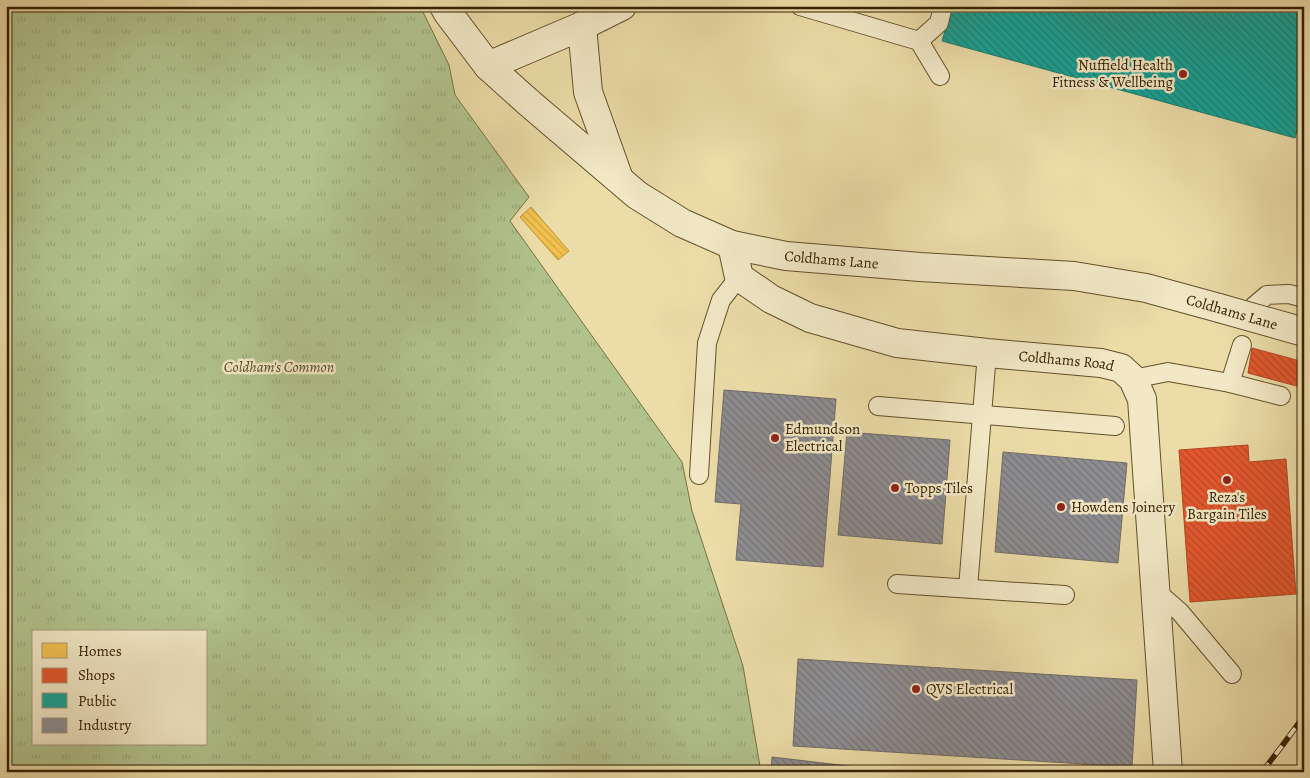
<svg xmlns="http://www.w3.org/2000/svg" width="1310" height="778" font-family="Alegreya,serif">
	<defs>
		<pattern id="park-tufts" width="24" height="20" patternUnits="userSpaceOnUse" patternTransform="scale(1.25)"><rect width="24" height="20" fill="#b1c28c"/><path d="M3 7l-1-3M5 7V3M7 7l1-3M15 17l-1-3M17 17v-4M19 17l1-3" fill="none" stroke="#99a677"/></pattern>
		<pattern id="homes-back-hatch" width="6" height="6" patternUnits="userSpaceOnUse" patternTransform="scale(1.25)"><rect width="6" height="6" fill="#f2c14e"/><path d="M-1 5l2 2M0 0l6 6M5-1l2 2" fill="none" stroke="#d0a642"/></pattern>
		<pattern id="shops-back-hatch" width="6" height="6" patternUnits="userSpaceOnUse" patternTransform="scale(1.25)"><rect width="6" height="6" fill="#e4572e"/><path d="M-1 5l2 2M0 0l6 6M5-1l2 2" fill="none" stroke="#ba4825"/></pattern>
		<pattern id="public-back-hatch" width="6" height="6" patternUnits="userSpaceOnUse" patternTransform="scale(1.25)"><rect width="6" height="6" fill="#17a398"/><path d="M-1 5l2 2M0 0l6 6M5-1l2 2" fill="none" stroke="#16847a"/></pattern>
		<pattern id="industry-back-hatch" width="6" height="6" patternUnits="userSpaceOnUse" patternTransform="scale(1.25)"><rect width="6" height="6" fill="#8d8d92"/><path d="M-1 5l2 2M0 0l6 6M5-1l2 2" fill="none" stroke="#747375"/></pattern>
	</defs>
	<rect width="100%" height="100%" fill="#ebdca8"/>
	<filter id="stains"><feTurbulence type="fractalNoise" baseFrequency=".004" numOctaves="4"/><feColorMatrix values="0 0 0 0 .2 0 0 0 0 .09 0 0 0 0 .02 0 0 0 .5 -.17"/></filter>
	<radialGradient id="worn" r=".72"><stop offset=".6" stop-color="#630" stop-opacity="0"/><stop offset="1" stop-color="#630" stop-opacity=".3"/></radialGradient>
	<path fill="url(#park-tufts)" stroke="#747246" fill-rule="evenodd" d="M6,6H420L449,65L455,95L529,197L510,221L682,462L692,511L743,666L761,772H6ZM34,632H206V744H34Z"/>
	<polygon fill="url(#homes-back-hatch)" stroke="#ba9137" points="531,207 569,251 558,260 520,217"/>
	<g fill="url(#shops-back-hatch)" stroke="#b04720">
		<polygon points="1252,348 1304,362 1304,388 1248,373"/>
		<polygon points="1248,445 1249,462 1286,459 1296,594 1190,602 1179,450"/>
	</g>
	<polygon fill="url(#public-back-hatch)" stroke="#207c6a" points="952,6 1304,6 1304,107 1295,138 942,41"/>
	<g fill="url(#industry-back-hatch)" stroke="#736d66">
		<polygon points="724,390 836,399 823,567 736,560 741,504 715,502"/>
		<polygon points="847,432 950,440 942,544 838,535"/>
		<polygon points="1003,452 1127,463 1118,563 995,552"/>
		<polygon points="798,659 1137,680 1132,767 793,746"/>
		<polygon points="772,757 900,772 771,772"/>
	</g>
	<g fill="none" stroke-linecap="round" stroke-linejoin="round">
		<defs>
			<g id="service">
				<polyline points="800,6 919,41 940,76"/>
				<polyline points="919,41 939,23 943,6"/>
				<polyline points="1254,306 1267,295 1289,294 1304,298"/>
				<polyline points="1133,379 1168,372 1230,383 1281,396"/>
				<polyline points="1230,383 1242,345"/>
				<polyline points="878,406 1115,426"/>
				<polyline points="699,475 707,343 721,300 739,277"/>
				<polyline points="897,584 1065,595"/>
				<polyline points="968,588 987,353"/>
				<polyline points="1156,591 1180,612 1232,674"/>
			</g>
			<g id="minor">
				<polyline points="582,26 588,92 619,179"/>
				<polyline points="488,66 582,26 622,6"/>
				<path id="s1" d="M732,245L739,277L771,299L810,318L897,343L987,353L1101,363L1121,368L1133,379L1142,399L1168,772"/>
			</g>
			<g id="tertiary">
				<path id="s2" d="M444,6L448,13L488,66L528,102L637,195L682,223L732,245L786,256L920,267L1074,276L1146,288L1219,308"/>
			</g>
		</defs>
		<use href="#service" stroke="#63502a" stroke-width="20"/>
		<use href="#minor" stroke="#63502a" stroke-width="30"/>
		<use href="#tertiary" stroke="#63502a" stroke-width="30"/>
		<use href="#service" stroke="#f2e8c6" stroke-width="18"/>
		<use href="#minor" stroke="#f2e8c6" stroke-width="28"/>
		<use href="#tertiary" stroke="#f2e8c6" stroke-width="28"/>
		<defs>
			<polyline id="rail" points="1262,772 1282,746 1304,716"/>
		</defs>
		<use href="#rail" stroke="#362100" stroke-width="5.5"/>
		<use href="#rail" stroke="#f2e8c6" stroke-width="4" stroke-dasharray="11" stroke-linecap="butt"/>
		<defs>
			<polyline id="tertiary-bridge" points="1219,308 1304,332"/>
		</defs>
		<use href="#tertiary-bridge" stroke="#63502a" stroke-width="30" stroke-linecap="butt"/>
		<use href="#tertiary-bridge" stroke="#f2e8c6" stroke-width="28"/>
	</g>
	<g fill="#8f2418" stroke="#f2e8c6" stroke-width="2">
		<circle cx="1183" cy="74" r="5"/>
		<circle cx="775" cy="438" r="5"/>
		<circle cx="1227" cy="480" r="5"/>
		<circle cx="895" cy="488" r="5"/>
		<circle cx="1061" cy="507" r="5"/>
		<circle cx="916" cy="689" r="5"/>
	</g>
	<g text-anchor="middle" stroke-width="5" stroke-linejoin="round" paint-order="stroke">
		<g font-size="15" fill="#362100" stroke="#f2e8c6" text-anchor="start">
			<text x="1173" y="70" text-anchor="end">Nuffield Health<tspan x="1173" dy="17">Fitness &amp; Wellbeing</tspan></text>
			<text x="785" y="434">Edmundson<tspan x="785" dy="17">Electrical</tspan></text>
			<text x="905" y="493">Topps Tiles</text>
			<text x="1227" y="502" text-anchor="middle">Reza's<tspan x="1227" dy="17">Bargain Tiles</tspan></text>
			<text x="1071" y="512">Howdens Joinery</text>
			<text x="926" y="694">QVS Electrical</text>
		</g>
		<g font-size="15" fill="#362100" stroke="#f2e8c6">
			<text dy="5" stroke="none"><textPath href="#s2" startOffset="480">Coldhams Lane</textPath></text>
			<text transform="translate(1232 312) rotate(16)" y="5">Coldhams Lane</text>
			<text dy="5" stroke="none"><textPath href="#s1" startOffset="376">Coldhams Road</textPath></text>
		</g>
		<g font-size="15" font-style="italic" fill="#554923" stroke="#f2e8c6">
			<text x="279" y="372">Coldham's Common</text>
		</g>
	</g>
	<rect width="1310" height="778" fill="none" stroke="#ebdca8" stroke-width="25"/>
	<rect x="8" y="8" width="1295" height="763" fill="none" stroke="#362100" stroke-width="2.5"/>
	<rect x="12" y="12" width="1285" height="753" fill="none" stroke="#362100"/>
	<rect x="32" y="630" width="175" height="115" fill="#f2e8c6" stroke="#a79877"/>
	<rect x="42" y="643" width="25" height="15" fill="#f2c14e" stroke="#a79877"/>
	<text x="78" y="656" font-size="15" fill="#362100">Homes</text>
	<rect x="42" y="668" width="25" height="15" fill="#e4572e" stroke="#a79877"/>
	<text x="78" y="680" font-size="15" fill="#362100">Shops</text>
	<rect x="42" y="693" width="25" height="15" fill="#17a398" stroke="#a79877"/>
	<text x="78" y="706" font-size="15" fill="#362100">Public</text>
	<rect x="42" y="718" width="25" height="15" fill="#8d8d92" stroke="#a79877"/>
	<text x="78" y="730" font-size="15" fill="#362100">Industry</text>
	<rect width="100%" height="100%" filter="url(#stains)"/>
	<rect width="100%" height="100%" fill="url(#worn)"/>
</svg>
